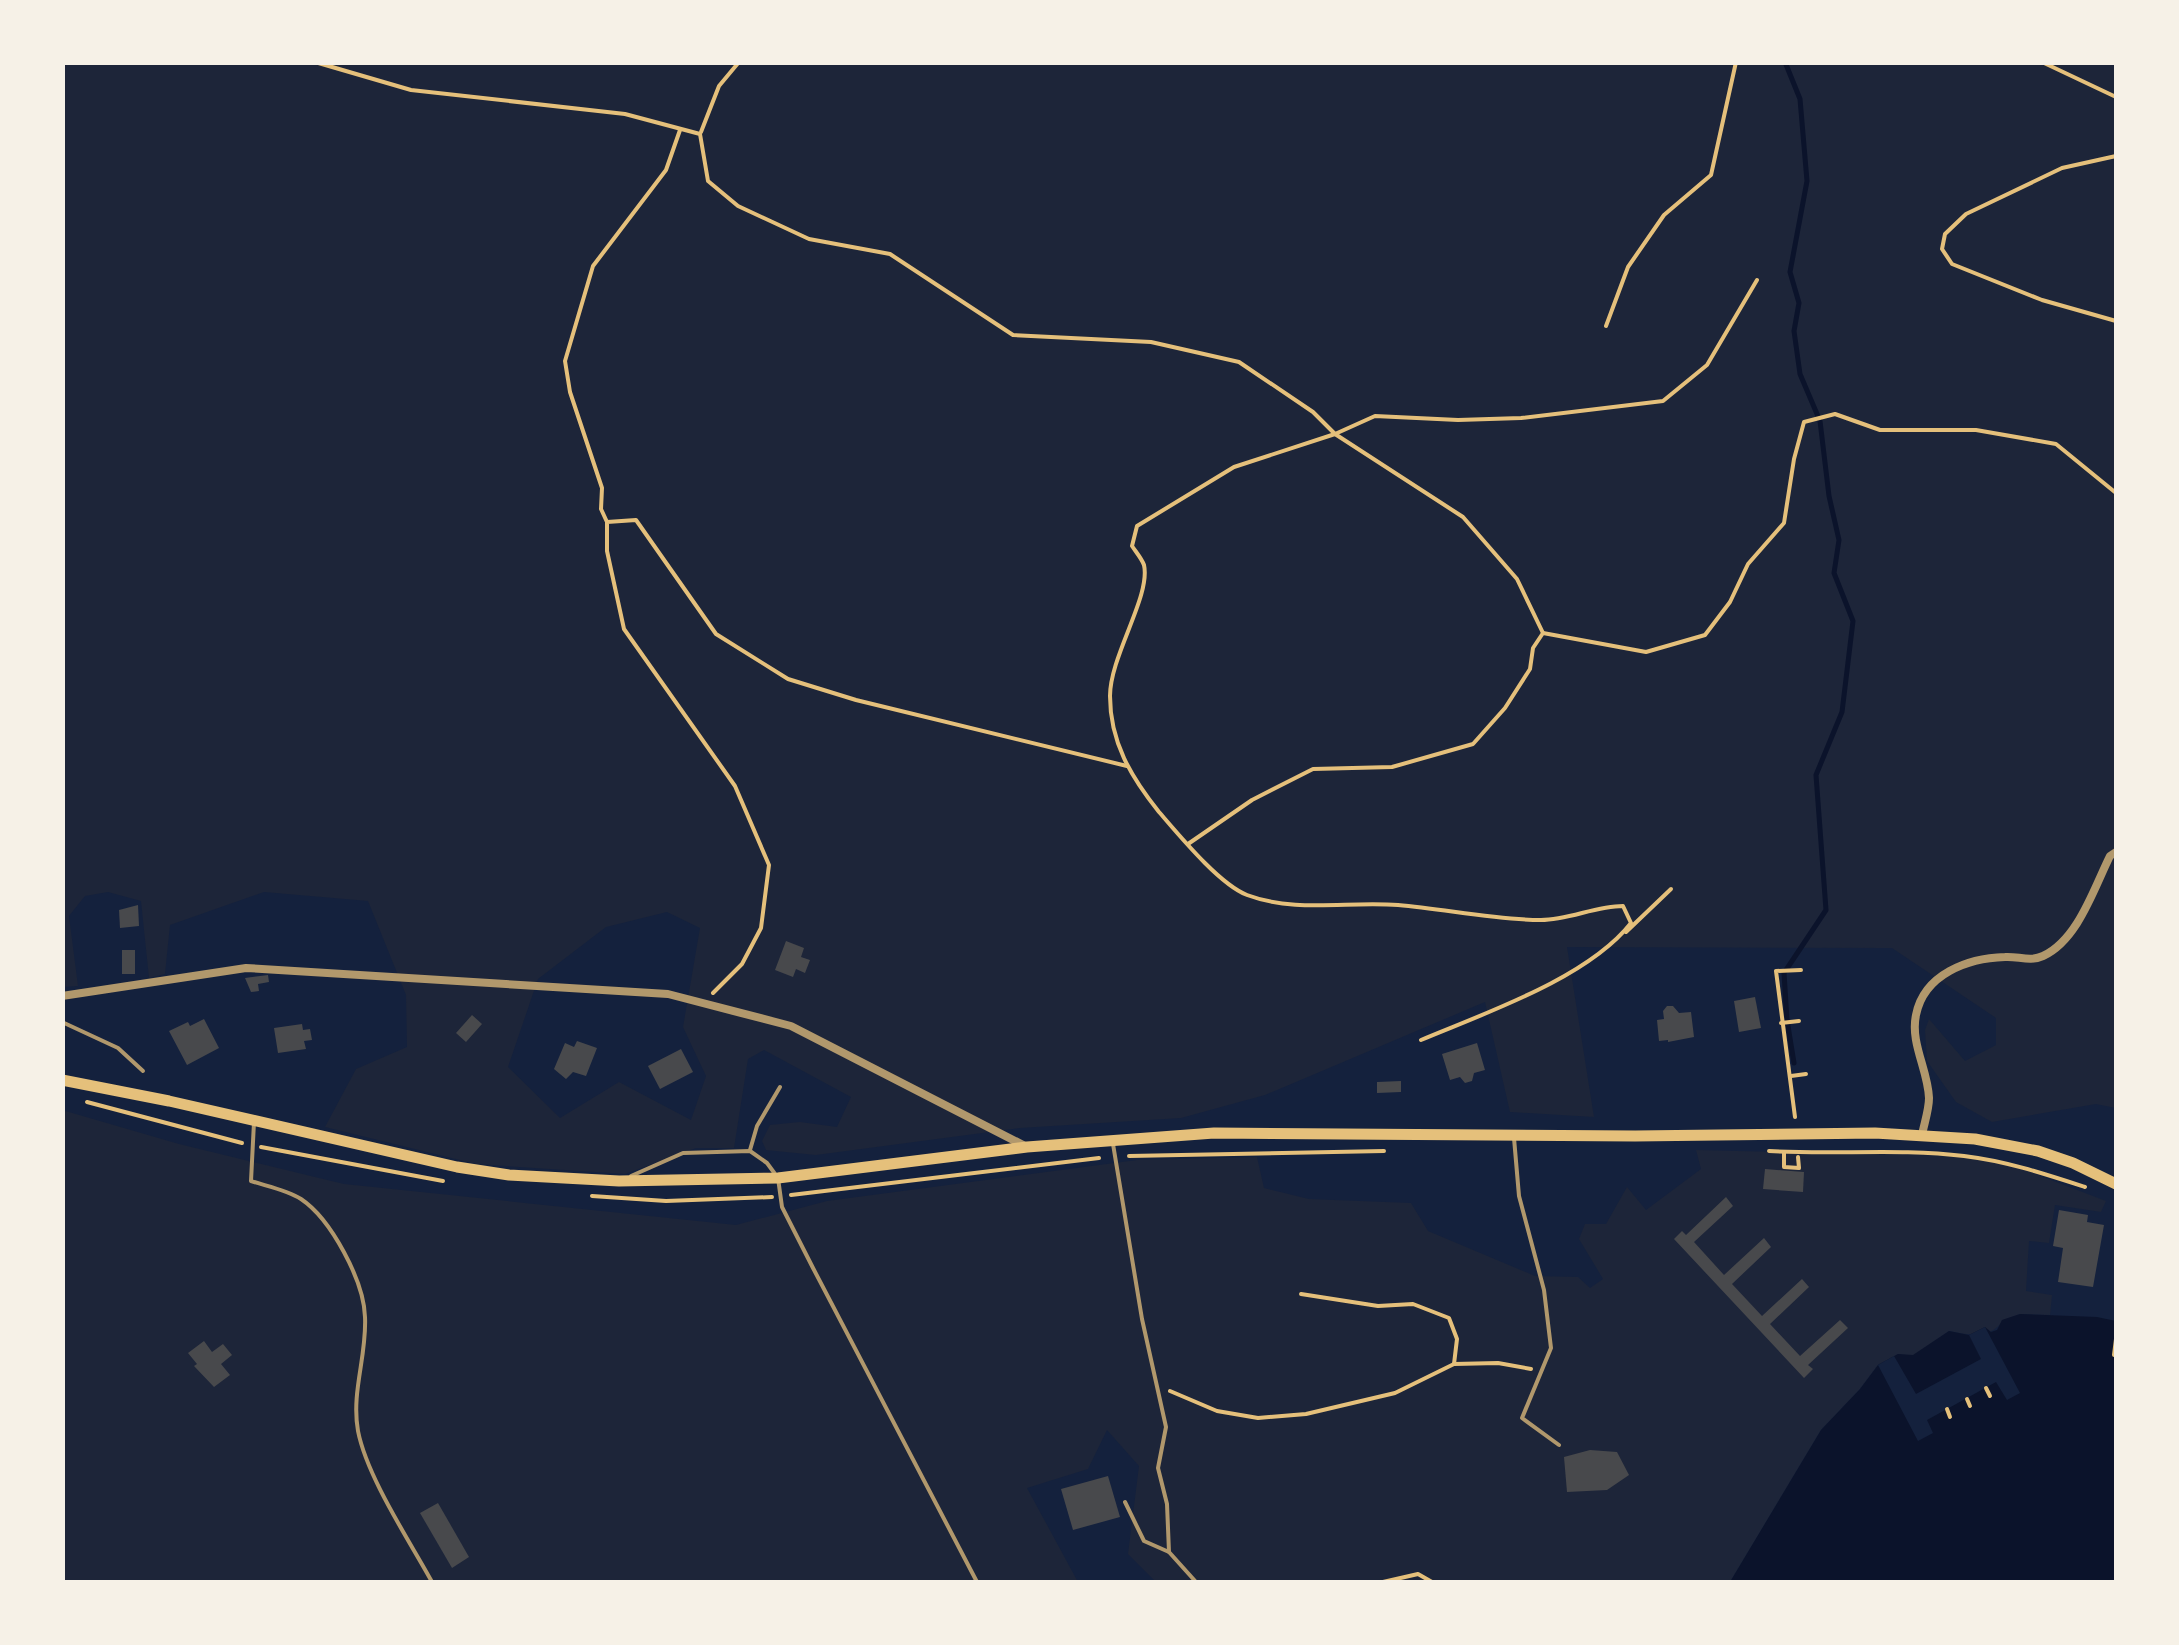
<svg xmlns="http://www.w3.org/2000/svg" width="2179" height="1645" font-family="Spectral,serif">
	<rect width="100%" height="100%" fill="#14213d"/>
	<g fill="#1d2539" fill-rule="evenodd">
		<path d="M62,63H2116V1108L2096,1104L1992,1122L1956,1102L1927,1061L1925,1030L1929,1019L1965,1061L1996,1045V1018L1892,948L1567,947L1594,1117L1510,1112L1485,1002L1265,1095L1181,1118L1020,1128L816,1155L766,1150L762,1141L770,1125L800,1122L837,1127L851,1097L764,1050L748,1059L734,1148H696L625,1174L476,1164L325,1127L356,1069L407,1047L406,995L368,901L264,892L170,925L165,974L149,978L141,901L108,892L85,896L69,916L78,986L63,987ZM667,912L700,928L683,1027L706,1076L691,1120L619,1082L560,1118L508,1067L538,979L606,927Z"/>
		<path d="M62,1110L179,1144L344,1184L736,1225L827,1201L1137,1160L1257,1157L1264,1188L1309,1199L1411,1203L1428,1231L1535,1276L1578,1277L1590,1288L1603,1279L1579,1239L1585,1224H1606L1627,1187L1646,1210L1701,1169L1696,1150L1963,1156L2022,1169L2106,1201L2101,1212L2055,1205L2049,1243L2029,1241L2026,1291L2052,1295L2050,1315L2020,1314L2003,1320C1991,1340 1969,1335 1949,1331L1913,1356L1898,1354L1878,1365L1860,1389L1821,1430L1730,1582H1156L1128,1554L1139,1466L1107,1430L1088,1469L1027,1488L1078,1582H63Z"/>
	</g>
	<polygon fill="#0b132b" points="2020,1314 2097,1317 2116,1321 2116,1582 1730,1582 1821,1430 1860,1389 1878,1365 1898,1354 1913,1355 1949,1331 1969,1335 1985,1327 1991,1332 1997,1330 2002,1320"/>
	<polygon fill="#14213d" points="1985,1327 2020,1393 2007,1400 1996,1382 1927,1420 1933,1433 1918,1441 1878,1365 1894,1356 1916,1394 1981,1359 1969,1335"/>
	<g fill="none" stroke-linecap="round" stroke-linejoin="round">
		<polyline stroke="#0b132b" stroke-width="5" points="1785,62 1800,99 1807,181 1790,272 1799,303 1794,331 1800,374 1820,421 1829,496 1839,540 1834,573 1853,621 1842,712 1816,775 1826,910 1784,973 1787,1020 1794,1063"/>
	</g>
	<g fill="#48494c">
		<polygon points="138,905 139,926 120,928 119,910"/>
		<polygon points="786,941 804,948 801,957 810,960 805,973 796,969 793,977 775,970"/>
		<rect x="122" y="950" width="13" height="24"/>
		<polygon points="268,975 269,982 258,984 259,991 251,992 245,978"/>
		<polygon points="1755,997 1761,1028 1739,1032 1734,1001"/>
		<polygon points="1667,1006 1673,1006 1679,1013 1691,1012 1694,1037 1668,1042 1668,1040 1659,1041 1657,1020 1664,1019 1663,1011"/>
		<polygon points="472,1015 482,1024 466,1042 456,1033"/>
		<polygon points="204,1019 219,1048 187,1065 169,1031 188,1022 190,1026"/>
		<polygon points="302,1024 303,1030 310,1029 312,1040 304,1041 306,1049 278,1053 274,1028"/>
		<polygon points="577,1041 597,1048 586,1076 573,1072 566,1079 554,1069 565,1043 574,1047"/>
		<polygon points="1477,1043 1485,1070 1474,1073 1472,1081 1465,1083 1460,1077 1450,1080 1442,1054"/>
		<polygon points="681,1049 693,1072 660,1089 648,1066"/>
		<polygon points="1401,1081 1401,1092 1377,1093 1377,1082"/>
		<polygon points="1765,1169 1804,1172 1803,1192 1763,1189"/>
		<polygon points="1726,1197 1733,1206 1694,1242 1724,1275 1764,1238 1771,1247 1732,1284 1762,1316 1802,1279 1809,1287 1770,1324 1800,1356 1840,1320 1848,1328 1808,1365 1813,1369 1804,1378 1674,1239 1682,1231 1686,1235"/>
		<polygon points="2059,1210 2088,1215 2087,1222 2104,1225 2093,1287 2058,1282 2063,1248 2053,1246"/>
		<polygon points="204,1341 212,1352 223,1344 232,1355 221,1364 230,1375 214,1387 194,1366 197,1364 188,1353"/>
		<polygon points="1590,1450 1617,1452 1629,1475 1607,1490 1567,1492 1564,1457"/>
		<polygon points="1108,1476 1120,1517 1073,1530 1061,1489"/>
		<polygon points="438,1503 469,1557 452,1568 420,1513"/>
	</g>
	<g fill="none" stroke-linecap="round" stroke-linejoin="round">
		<g stroke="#e5c07b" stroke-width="4">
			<polyline points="315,62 411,90 625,114 700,134 708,181 738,206 809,239 890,254 1013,335 1151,342 1239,362 1313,412 1335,434 1463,517 1517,579 1543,633"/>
			<polyline points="2042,62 2116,97"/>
			<polyline points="701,132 719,86 739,62"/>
			<polyline points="2116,156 2062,168 1966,214 1945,234 1942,249 1952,264 2042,300 2116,321"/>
			<polyline points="1606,326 1628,267 1664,215 1711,175 1736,62"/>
			<polyline points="607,522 601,509 602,488 570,392 565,361 593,266 666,170 680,130"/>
			<polyline points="1188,844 1252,800 1313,769 1392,767 1473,744 1505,708 1530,669 1533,648 1543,633 1646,652 1705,635 1730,602 1748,564 1784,523 1794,459 1804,422 1835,414 1880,430 1976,430 2056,444 2116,493"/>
			<polyline points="1626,932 1671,889"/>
			<polyline points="713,993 742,964 761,928 769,865 735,786 624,629 607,551 607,522 636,520 716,634 788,679 856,700 1127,766"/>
			<polyline points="1781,1023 1799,1021"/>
			<path d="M1421,1040C1485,1013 1588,978 1631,923L1623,906C1595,906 1569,920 1541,920C1493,920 1446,909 1398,905C1348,901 1295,913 1247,895C1219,884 1179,835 1159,812C1131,777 1110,742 1110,696C1110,656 1151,596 1144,565C1142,559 1136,552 1132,546L1137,526L1234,467L1335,434L1375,416L1458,420L1521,418L1663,401L1707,365L1757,280"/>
			<polyline points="1791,1076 1806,1074"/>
			<polyline points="87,1102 242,1143"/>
			<polyline points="1795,1117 1776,971 1801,970"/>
			<polyline points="261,1147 443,1181"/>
			<path d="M1769,1151C1833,1155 1900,1148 1964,1156C2006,1161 2045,1174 2085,1187"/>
			<polyline points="1784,1153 1784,1167 1799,1168 1798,1157"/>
			<polyline points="1129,1156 1384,1151"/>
			<polyline points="791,1195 1099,1158"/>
			<polyline points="592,1196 666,1201 772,1197"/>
			<polyline points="1301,1294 1378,1306 1413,1304 1449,1318 1457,1339 1454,1364"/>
			<polyline points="2114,1355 2116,1339"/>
			<polyline points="1986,1388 1990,1396"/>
			<polyline points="1170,1391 1217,1411 1258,1418 1306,1414 1395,1393 1454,1364 1498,1363 1531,1369"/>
			<polyline points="1967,1399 1970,1406"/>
			<polyline points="1947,1409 1950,1417"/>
			<polyline points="1383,1582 1418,1574 1432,1582"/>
		</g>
		<g stroke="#b1986c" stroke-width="4">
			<polyline points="62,1022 118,1048 143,1071"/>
			<path d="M254,1122L251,1181C266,1186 287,1190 301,1199C331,1219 364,1281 365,1317C367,1356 351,1392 358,1431C367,1477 409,1540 432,1582"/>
			<polyline points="1514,1138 1519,1196 1544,1290 1551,1348 1522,1418 1559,1445"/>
			<polyline points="1113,1144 1142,1319 1166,1427 1158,1468 1167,1504 1169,1552 1196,1582"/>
			<polyline points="750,1150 757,1126 780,1087"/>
			<polyline points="631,1176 683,1153 750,1151 767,1163 778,1178 782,1207 813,1268 977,1582"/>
			<polyline points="1125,1502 1144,1541 1169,1552"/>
		</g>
		<g stroke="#b1986c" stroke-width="8">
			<polyline points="62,996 246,968 668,994 791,1026 1027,1147"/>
			<path d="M1922,1135C1924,1124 1929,1110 1929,1098C1928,1070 1910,1043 1916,1015C1924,974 1968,958 2005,957C2018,956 2030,962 2043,956C2078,940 2094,888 2110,856L2116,852"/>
		</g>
		<polyline stroke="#e5c07b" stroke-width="11" points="62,1080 169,1101 457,1167 509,1175 619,1181 778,1178 1027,1147 1214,1133 1635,1136 1875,1133 1975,1139 2038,1151 2073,1163 2116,1184"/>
	</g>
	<rect width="2179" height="1645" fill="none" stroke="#f6f1e7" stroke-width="130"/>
</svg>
